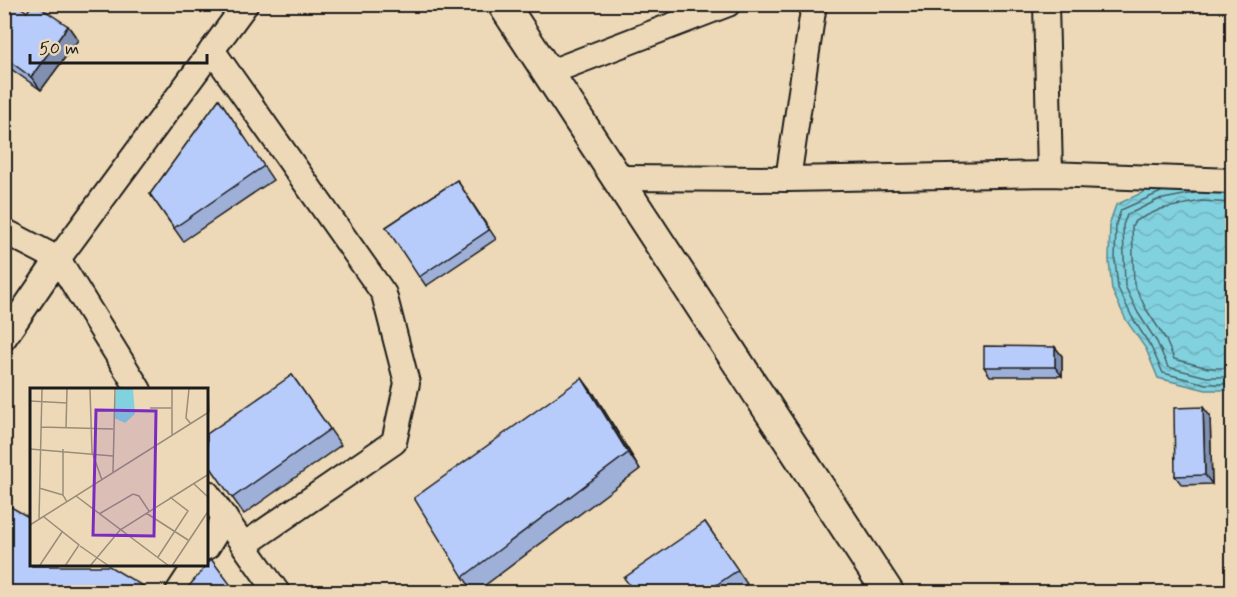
<svg xmlns="http://www.w3.org/2000/svg" width="1237" height="597" font-family="Mynerve,sans-serif">
	<defs>
		<pattern id="water-waves" width="16" height="10" patternUnits="userSpaceOnUse" patternTransform="scale(1.5)"><rect width="16" height="10" fill="#82d1de"/><path d="M0 5q4-4 8 0t8 0" fill="none" stroke="#70b3be"/></pattern>
	</defs>
	<rect width="100%" height="100%" fill="#edd9b7"/>
	<filter id="ink" filterUnits="userSpaceOnUse"><feTurbulence type="fractalNoise" baseFrequency=".0167" numOctaves="2"/><feDisplacementMap in="SourceGraphic" scale="12" xChannelSelector="R" yChannelSelector="G"/><feConvolveMatrix kernelMatrix="1 2 1 2 8 2 1 2 1" color-interpolation-filters="sRGB"/></filter>
	<g filter="url(#ink)">
		<polygon fill="url(#water-waves)" stroke="#598990" stroke-width="1.5" points="1232,181 1232,390 1206,390 1158,378 1146,349 1126,320 1112,290 1109,261 1110,222 1116,205 1154,187"/>
		<g fill="none" stroke-linecap="round" stroke-linejoin="round">
			<g stroke="#45646a" stroke-width="1.5">
				<polyline points="1161,192 1121,210 1116,224 1115,260 1118,288 1132,317 1151,347 1163,373 1206,384 1232,384"/>
				<polyline points="1194,193 1158,200 1127,215 1123,225 1125,286 1138,313 1157,342 1168,367 1207,377 1232,377"/>
				<polyline points="1232,203 1201,201 1161,209 1135,221 1132,226 1134,284 1146,309 1165,338 1174,359 1208,368 1232,368"/>
			</g>
			<defs>
				<g id="minor">
					<polyline points="1046,4 1050,174"/>
					<polyline points="212,50 384,294 407,383 394,442 244,545"/>
					<polyline points="548,73 728,4"/>
					<polyline points="616,178 788,179 1050,174 1232,181"/>
					<polyline points="788,179 814,4"/>
					<polyline points="4,231 58,259 139,390"/>
					<polyline points="4,338 58,259 246,4"/>
					<polyline points="207,493 277,592"/>
					<polyline points="207,547 225,518"/>
					<polyline points="178,592 195,566"/>
				</g>
				<polyline id="tertiary" points="503,4 888,592"/>
			</defs>
			<use href="#minor" stroke="#1c1c1c" stroke-width="28"/>
			<use href="#tertiary" stroke="#1c1c1c" stroke-width="34"/>
			<use href="#minor" stroke="#edd9b7" stroke-width="24"/>
			<use href="#tertiary" stroke="#edd9b7" stroke-width="30"/>
		</g>
		<g fill="#9eafd8" stroke="#1c1c1c" stroke-width="1.5">
			<polygon points="4,4 68,26 78,40 41,90 4,64"/>
			<polygon points="219,99 273,180 183,241 150,194"/>
			<polygon points="457,180 496,239 426,286 386,227"/>
			<polygon points="1055,347 1062,356 1062,376 990,376 984,367"/>
			<polygon points="292,375 341,445 244,514 207,462"/>
			<polygon points="594,394 640,469 476,592 474,592 463,577"/>
			<polygon points="1210,416 1212,484 1182,485 1175,476"/>
			<polygon points="705,522 747,584 734,592 635,592"/>
		</g>
		<g fill="#818fb0" stroke="#1c1c1c" stroke-width="1.5">
			<polygon points="68,26 78,40 41,90 31,77"/>
			<polygon points="1055,347 1062,356 1062,376 1055,367"/>
			<polygon points="582,378 594,394 640,469 628,453"/>
			<polygon points="1203,407 1210,416 1212,484 1205,475"/>
		</g>
		<g fill="#b8ccfb" stroke="#1c1c1c" stroke-width="1.5">
			<polygon points="4,4 16,4 27,12 33,4 35,4 68,26 31,77 4,57"/>
			<polygon points="219,99 264,166 174,228 150,194"/>
			<polygon points="457,180 489,230 419,277 386,227"/>
			<polygon points="984,346 1055,347 1055,367 984,367"/>
			<polygon points="292,375 330,429 232,498 207,462 207,434"/>
			<polygon points="582,378 628,453 463,577 414,498"/>
			<polygon points="1203,407 1205,475 1175,476 1174,408"/>
			<polygon points="4,503 32,519 32,566 109,566 153,592 4,592"/>
			<polygon points="705,522 738,570 706,592 635,592 624,578"/>
			<polygon points="211,559 236,592 184,592 206,566 207,566 207,564"/>
		</g>
	</g>
	<g transform="translate(30 388)">
		<rect width="178" height="178" fill="#edd9b7"/>
		<path d="M86,1H103L105,26L95,35L84,30Z" fill="#82d1de"/>
		<path fill="none" stroke="#998d79" stroke-width="1.5" d="M60,1L62,64L72,92M142,1V47M159,1L156,30L161,36M178,1L179,24M0,13L37,15M120,20H141M11,39L83,41M36,40L37,1M0,61L83,68M33,61V107L37,114M83,84L85,1M163,95L179,110M9,100L33,107M46,108L139,178M116,125L158,152M69,126L103,106L109,108L119,123M14,129L49,157L35,178M9,131L12,1M0,137L179,24M50,158L79,178M128,169L158,123L140,109M10,177L32,144M60,178L90,142L179,86M142,178L179,122"/>
		<path fill="#7b2cbf" fill-opacity="0.15" stroke="#7b2cbf" stroke-width="3" d="M66,22L126,23L124,148L63,147Z"/>
		<rect width="178" height="178" fill="none" stroke="#1c1c1c" stroke-width="3"/>
	</g>
	<rect width="1237" height="597" fill="none" stroke="#edd9b7" stroke-width="24"/>
	<rect x="12" y="12" width="1213" height="573" fill="none" stroke="#1c1c1c" stroke-width="2" filter="url(#ink)"/>
	<path d="M30 54v9h177v-9" fill="none" stroke="#1c1c1c" stroke-width="3"/>
	<text x="39" y="54" font-size="18" fill="#1c1c1c" stroke="#edd9b7" stroke-width="4.5" paint-order="stroke">50 m</text>
</svg>
